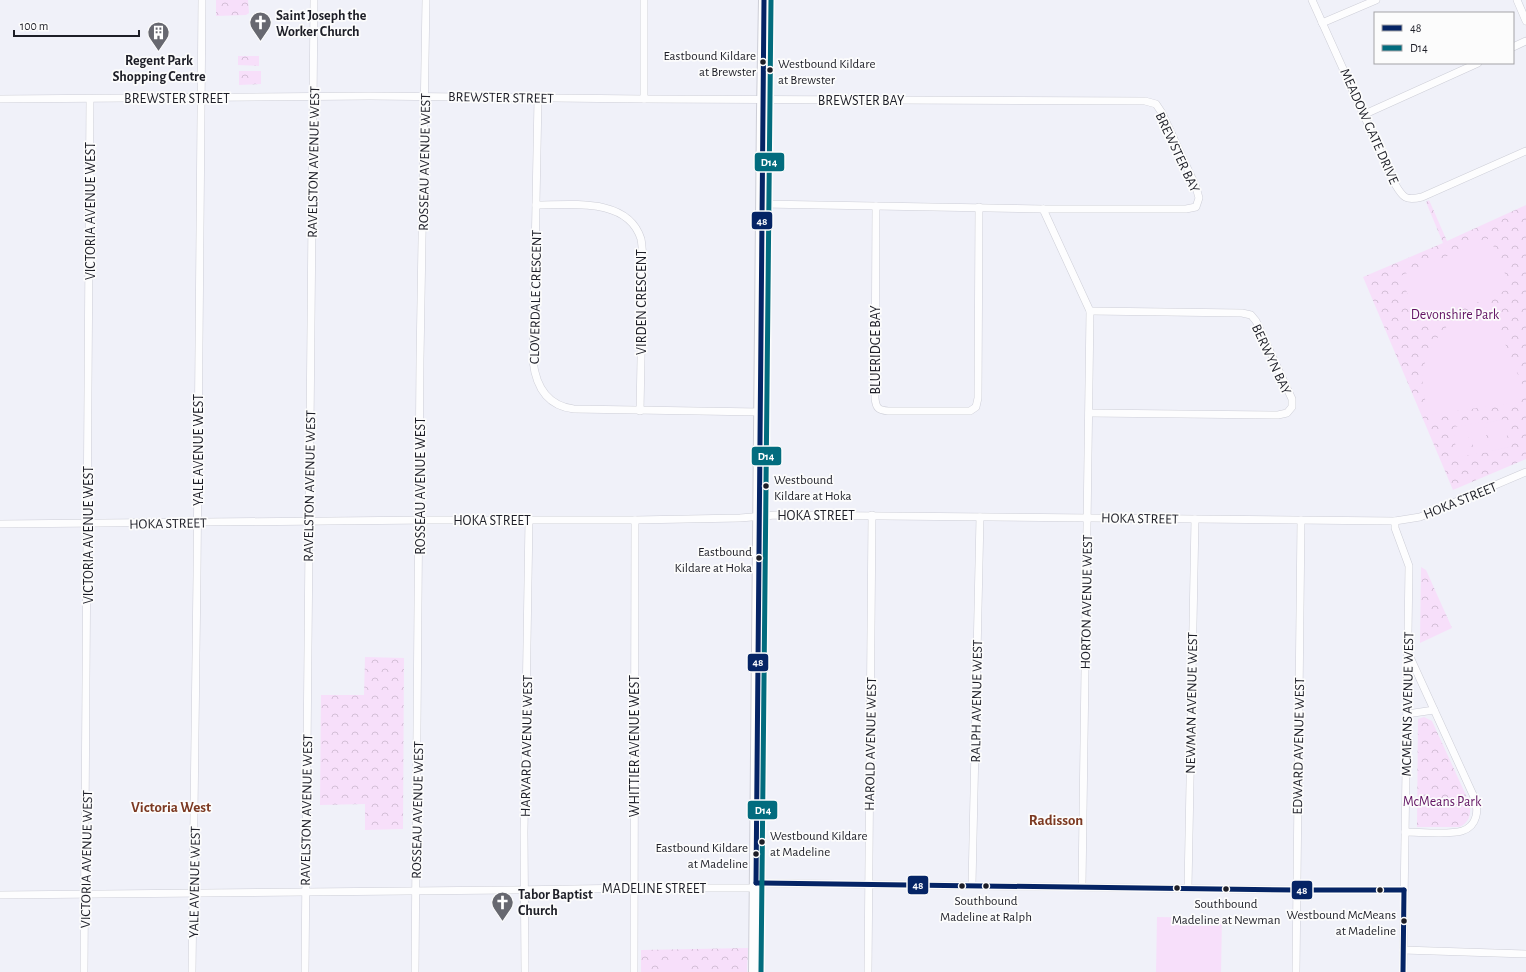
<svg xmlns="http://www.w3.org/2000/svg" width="1526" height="972" font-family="'Alegreya Sans',sans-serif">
	<defs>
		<pattern id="park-crowns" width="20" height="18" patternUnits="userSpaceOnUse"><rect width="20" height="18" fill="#f7dffa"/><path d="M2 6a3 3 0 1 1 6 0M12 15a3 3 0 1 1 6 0" fill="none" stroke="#d3bfd6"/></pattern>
	</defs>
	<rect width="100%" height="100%" fill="#f0f1f9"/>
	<g fill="url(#park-crowns)">
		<polygon points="216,0 248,0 249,13 246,15 216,16"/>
		<polygon points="238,56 259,56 259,66 238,65"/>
		<polygon points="239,71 261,71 261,84 239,85"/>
		<polygon points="1429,200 1447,241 1526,205 1526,459 1453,490 1363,277 1443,243 1426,202"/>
		<polygon points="1421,567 1426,570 1452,628 1420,643"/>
		<polygon points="365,657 404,658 403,829 365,830 365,804 320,805 321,695 364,695"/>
		<path d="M1424,717L1432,721L1470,804C1471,815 1469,823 1459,827H1417L1418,719Z"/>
		<polygon points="748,948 747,972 641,972 641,950"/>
	</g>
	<g fill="#f7dffa">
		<polygon points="1490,238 1511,288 1421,326 1400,276"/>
		<path d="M1491,306L1509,354L1525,391L1520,402L1428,415C1426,401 1421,386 1423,372C1425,354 1441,328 1457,318C1467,312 1479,309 1491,306Z"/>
		<polygon points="1504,419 1509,447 1491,451 1486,423"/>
		<polygon points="1484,422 1489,452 1474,454 1470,424"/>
		<polygon points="1467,425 1471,455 1457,457 1453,427"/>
		<polygon points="1157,917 1222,918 1221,972 1156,972"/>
		<rect x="663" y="964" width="20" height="8"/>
	</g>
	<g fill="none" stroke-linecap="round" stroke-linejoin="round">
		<defs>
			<g id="street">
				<path d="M1312,0L1395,184C1403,198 1406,201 1422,197L1526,151"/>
				<polyline points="1517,0 1526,21"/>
				<polyline points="1322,23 1376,0"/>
				<polyline points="1513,47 1526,41"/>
				<path d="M538,98L533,361C536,387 547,406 574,409L760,412"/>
				<polyline points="0,99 370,96 644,99 1145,101 1156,104 1162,113 1196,187 1199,198 1196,207 1186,209 1043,209 762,204"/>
				<polyline points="644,99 644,0"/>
				<polyline points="1365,114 1478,63"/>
				<path d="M536,205C571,205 628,197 641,239C642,244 642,250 643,255L640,411"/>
				<path d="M876,206L875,398C876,408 878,410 888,411H970L976,407L978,398L979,207"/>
				<polyline points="1043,209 1090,311 1082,886"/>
				<polyline points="1089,413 1278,415 1287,413 1292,407 1292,399 1256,321 1251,315 1242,313 1090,311"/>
				<polyline points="1395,521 1395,528 1409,566 1403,972"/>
				<polyline points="0,524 430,520 635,520 740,518 775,515 1395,521 1420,517 1526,472"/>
				<polyline points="1407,714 1434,710"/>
				<path d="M1405,832C1419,832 1450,835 1462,831C1478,826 1479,809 1474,797L1409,655"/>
				<polyline points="756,883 1296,890 1404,890"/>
				<polyline points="972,885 980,517"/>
				<polyline points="1188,888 1195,519"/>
				<polyline points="0,895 513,890 634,888 756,888"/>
				<polyline points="1403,950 1526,954"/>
				<polyline points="84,972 90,99"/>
				<polyline points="192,972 197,575 202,0"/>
				<polyline points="305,972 314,0"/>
				<polyline points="415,972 420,360 426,0"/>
				<polyline points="525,972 524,832 529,519"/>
				<polyline points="634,972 635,520"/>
				<polyline points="868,972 872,515"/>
				<polyline points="1296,972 1301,520"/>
			</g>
			<polyline id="secondary" points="754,972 762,111 764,0"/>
		</defs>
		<use href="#street" stroke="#cdced7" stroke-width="8"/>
		<use href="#secondary" stroke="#cdced7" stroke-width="12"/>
		<use href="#street" stroke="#fdfdfe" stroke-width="7"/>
		<use href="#secondary" stroke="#fdfdfe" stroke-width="10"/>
		<defs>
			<g id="bus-1">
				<polyline points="756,883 764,0"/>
				<polyline points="756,883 1296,890 1404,890"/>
				<polyline points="1403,972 1404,890"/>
			</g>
			<polyline id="bus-2" points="761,972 771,0"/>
		</defs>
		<use href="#bus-1" stroke="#fcfcfc" stroke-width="8"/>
		<use href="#bus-2" stroke="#fcfcfc" stroke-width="8"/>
		<use href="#bus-1" stroke="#052465" stroke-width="5"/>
		<use href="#bus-2" stroke="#026c7e" stroke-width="5"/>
	</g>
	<defs>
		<symbol id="church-pin" viewBox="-11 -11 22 30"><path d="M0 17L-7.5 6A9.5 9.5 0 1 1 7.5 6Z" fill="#676870" stroke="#fcfcfc"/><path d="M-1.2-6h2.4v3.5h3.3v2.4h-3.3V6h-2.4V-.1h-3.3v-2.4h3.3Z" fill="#fff"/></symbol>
		<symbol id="building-pin" viewBox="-11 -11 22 30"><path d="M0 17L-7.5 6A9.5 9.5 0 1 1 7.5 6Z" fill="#676870" stroke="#fcfcfc"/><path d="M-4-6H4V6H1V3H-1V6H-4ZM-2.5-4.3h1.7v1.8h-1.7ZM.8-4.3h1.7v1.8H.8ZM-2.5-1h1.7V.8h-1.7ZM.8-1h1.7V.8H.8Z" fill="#fff"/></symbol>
	</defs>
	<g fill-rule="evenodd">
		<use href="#church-pin" x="248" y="10" width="25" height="34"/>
		<use href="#building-pin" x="146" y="20" width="25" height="34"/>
		<use href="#church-pin" x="490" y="890" width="25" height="34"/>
	</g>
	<g fill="#1d1e27" stroke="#fcfcfc" stroke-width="1.5">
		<circle cx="763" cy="62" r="3.5"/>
		<circle cx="770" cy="70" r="3.5"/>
		<circle cx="766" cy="486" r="3.5"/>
		<circle cx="759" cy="558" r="3.5"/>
		<circle cx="762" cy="842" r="3.5"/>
		<circle cx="756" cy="854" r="3.5"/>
		<circle cx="962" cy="886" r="3.5"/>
		<circle cx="986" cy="886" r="3.5"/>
		<circle cx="1177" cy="888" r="3.5"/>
		<circle cx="1226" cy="889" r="3.5"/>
		<circle cx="1380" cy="890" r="3.5"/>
		<circle cx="1404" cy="921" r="3.5"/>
	</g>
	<g text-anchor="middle" stroke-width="3.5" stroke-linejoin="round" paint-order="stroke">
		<g font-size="13" fill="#1d1e27" stroke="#fcfcfc" text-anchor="end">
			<text x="756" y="60">Eastbound Kildare<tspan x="756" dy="16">at Brewster</tspan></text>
			<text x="778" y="68" text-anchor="start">Westbound Kildare<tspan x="778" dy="16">at Brewster</tspan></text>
			<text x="774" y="484" text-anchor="start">Westbound<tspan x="774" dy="16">Kildare at Hoka</tspan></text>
			<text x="752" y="556">Eastbound<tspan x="752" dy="16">Kildare at Hoka</tspan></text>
			<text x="770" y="840" text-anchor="start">Westbound Kildare<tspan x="770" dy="16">at Madeline</tspan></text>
			<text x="748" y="852">Eastbound Kildare<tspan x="748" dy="16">at Madeline</tspan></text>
			<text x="986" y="905" text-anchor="middle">Southbound<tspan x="986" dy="16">Madeline at Ralph</tspan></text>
			<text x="1226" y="908" text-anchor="middle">Southbound<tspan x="1226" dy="16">Madeline at Newman</tspan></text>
			<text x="1396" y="919">Westbound McMeans<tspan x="1396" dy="16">at Madeline</tspan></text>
		</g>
		<g font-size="14" font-weight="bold" fill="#1d1e27" stroke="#fcfcfc" text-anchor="start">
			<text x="276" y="20">Saint Joseph the<tspan x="276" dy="16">Worker Church</tspan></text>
			<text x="159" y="65" text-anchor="middle">Regent Park<tspan x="159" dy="16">Shopping Centre</tspan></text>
			<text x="518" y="899">Tabor Baptist<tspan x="518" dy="16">Church</tspan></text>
		</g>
		<g font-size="14" fill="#1d1e27" stroke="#fcfcfc">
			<text transform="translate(501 97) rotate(1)" y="5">BREWSTER STREET</text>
			<text x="177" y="103">BREWSTER STREET</text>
			<text x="861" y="105">BREWSTER BAY</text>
			<text transform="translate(1370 126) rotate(66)" y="5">MEADOW GATE DRIVE</text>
			<text transform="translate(1178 152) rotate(65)" y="5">BREWSTER BAY</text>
			<text transform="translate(313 162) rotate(-89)" y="5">RAVELSTON AVENUE WEST</text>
			<text transform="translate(424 162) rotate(-89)" y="5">ROSSEAU AVENUE WEST</text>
			<text transform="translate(90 211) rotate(-90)" y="5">VICTORIA AVENUE WEST</text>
			<text transform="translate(535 297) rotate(-89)" y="5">CLOVERDALE CRESCENT</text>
			<text transform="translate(641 302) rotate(-90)" y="5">VIRDEN CRESCENT</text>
			<text transform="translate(875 350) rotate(-90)" y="5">BLUERIDGE BAY</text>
			<text transform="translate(1272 359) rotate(65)" y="5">BERWYN BAY</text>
			<text transform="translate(198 450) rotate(-90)" y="5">YALE AVENUE WEST</text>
			<text transform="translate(309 486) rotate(-89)" y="5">RAVELSTON AVENUE WEST</text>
			<text transform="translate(420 486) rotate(-90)" y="5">ROSSEAU AVENUE WEST</text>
			<text transform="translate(1460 500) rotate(-22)" y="5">HOKA STREET</text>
			<text x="816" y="520">HOKA STREET</text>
			<text transform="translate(1140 518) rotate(1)" y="5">HOKA STREET</text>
			<text x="492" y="525">HOKA STREET</text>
			<text transform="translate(168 523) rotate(-1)" y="5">HOKA STREET</text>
			<text transform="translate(88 535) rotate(-90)" y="5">VICTORIA AVENUE WEST</text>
			<text transform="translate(1086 602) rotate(-89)" y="5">HORTON AVENUE WEST</text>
			<text transform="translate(976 701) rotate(-89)" y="5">RALPH AVENUE WEST</text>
			<text transform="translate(1191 703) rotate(-89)" y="5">NEWMAN AVENUE WEST</text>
			<text transform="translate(1407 704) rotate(-89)" y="5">MCMEANS AVENUE WEST</text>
			<text transform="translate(870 744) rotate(-89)" y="5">HAROLD AVENUE WEST</text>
			<text transform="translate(526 746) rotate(-89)" y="5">HARVARD AVENUE WEST</text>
			<text transform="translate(634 746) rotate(-90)" y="5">WHITTIER AVENUE WEST</text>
			<text transform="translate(1298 746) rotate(-89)" y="5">EDWARD AVENUE WEST</text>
			<text transform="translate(306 810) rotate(-89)" y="5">RAVELSTON AVENUE WEST</text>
			<text transform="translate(417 810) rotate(-89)" y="5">ROSSEAU AVENUE WEST</text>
			<text transform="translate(86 859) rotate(-89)" y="5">VICTORIA AVENUE WEST</text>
			<text transform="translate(194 882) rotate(-89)" y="5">YALE AVENUE WEST</text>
			<text x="654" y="893">MADELINE STREET</text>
		</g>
		<g font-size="14" fill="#621463" stroke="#fcfcfc">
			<text x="1455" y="319">Devonshire Park</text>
			<text x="1442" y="806">McMeans Park</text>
		</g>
		<g font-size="15" font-weight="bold" fill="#7c3922" stroke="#fcfcfc">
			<text x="171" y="812">Victoria West</text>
			<text x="1056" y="825">Radisson</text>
		</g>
	</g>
	<g stroke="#fcfcfc" stroke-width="1.5">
		<rect x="754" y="152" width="31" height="20" rx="4" fill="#026c7e"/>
		<rect x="751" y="211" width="22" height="19" rx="4" fill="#052465"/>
		<rect x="751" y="446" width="31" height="20" rx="4" fill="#026c7e"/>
		<rect x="747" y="653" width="22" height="19" rx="4" fill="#052465"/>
		<rect x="747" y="800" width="31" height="20" rx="4" fill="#026c7e"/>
		<rect x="907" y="875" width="22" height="20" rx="4" fill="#052465"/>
		<rect x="1291" y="880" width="22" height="20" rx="4" fill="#052465"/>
	</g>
	<g font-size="11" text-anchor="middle" font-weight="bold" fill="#fff">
		<text x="769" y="166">D14</text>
		<text x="762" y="225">48</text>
		<text x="766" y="460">D14</text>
		<text x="758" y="666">48</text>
		<text x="763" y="814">D14</text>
		<text x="918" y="889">48</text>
		<text x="1302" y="894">48</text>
	</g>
	<rect x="1374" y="12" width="140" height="52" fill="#fcfcfc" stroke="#a3a3a7"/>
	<rect x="1382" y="25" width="20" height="6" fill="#052465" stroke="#a3a3a7"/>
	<text x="1410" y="32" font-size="12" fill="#1d1e27">48</text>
	<rect x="1382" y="45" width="20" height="6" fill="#026c7e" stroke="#a3a3a7"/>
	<text x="1410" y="52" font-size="12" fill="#1d1e27">D14</text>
	<path d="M14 30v6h125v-6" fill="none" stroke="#1d1e27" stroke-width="2"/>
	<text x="20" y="30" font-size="12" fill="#1d1e27" stroke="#fcfcfc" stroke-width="3" paint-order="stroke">100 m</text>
</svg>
